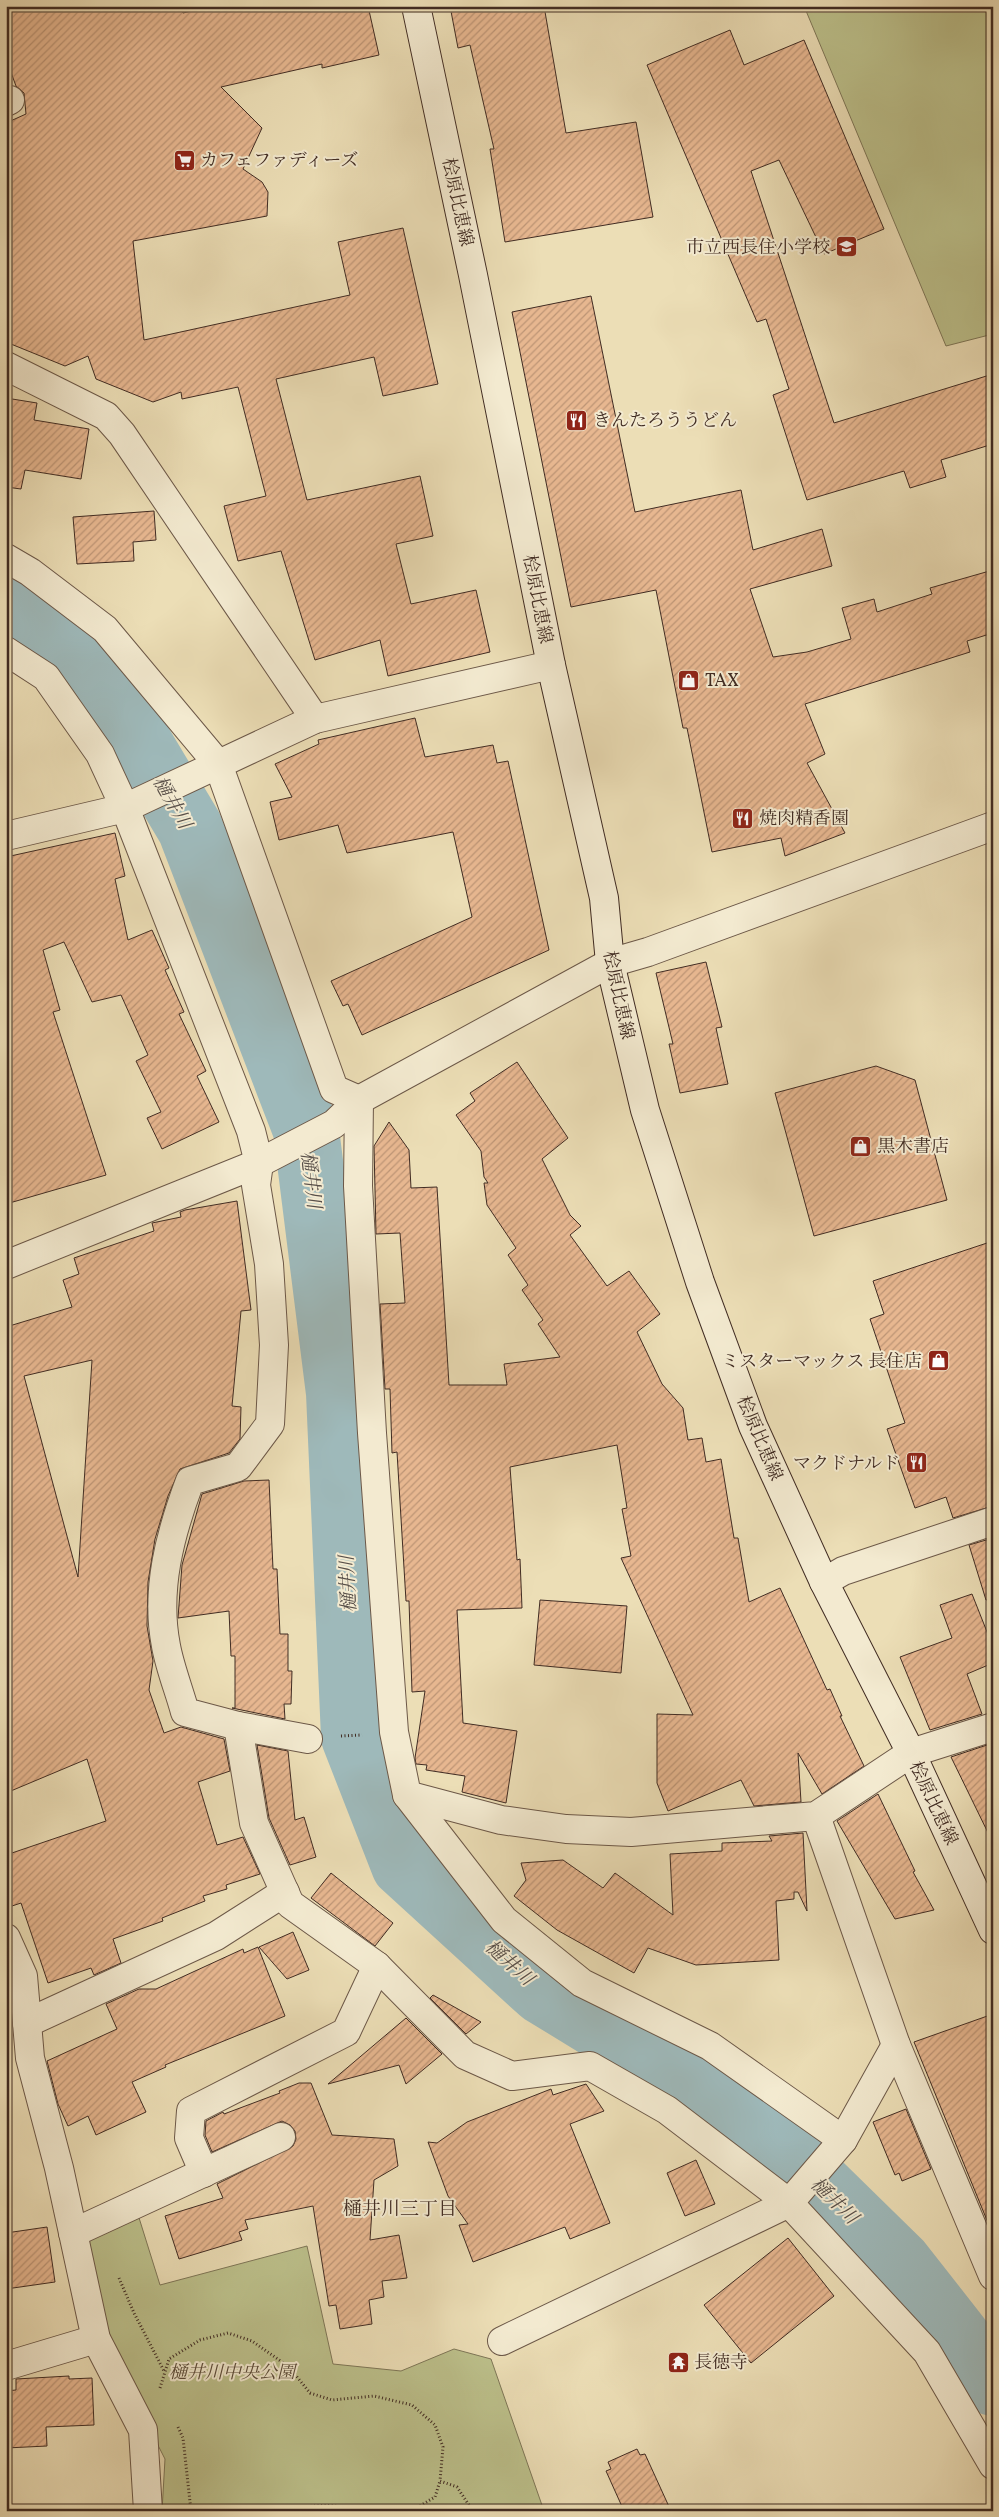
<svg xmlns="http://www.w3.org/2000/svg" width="999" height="2517" font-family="Vollkorn,'Noto Serif JP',serif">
	<defs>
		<pattern id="building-hatch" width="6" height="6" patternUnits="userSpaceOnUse" patternTransform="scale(1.25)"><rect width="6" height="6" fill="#e7b790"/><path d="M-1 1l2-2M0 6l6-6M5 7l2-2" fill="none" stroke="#bd9575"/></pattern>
	</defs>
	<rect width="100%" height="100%" fill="#ecdeb6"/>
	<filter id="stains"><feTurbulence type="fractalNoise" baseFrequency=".004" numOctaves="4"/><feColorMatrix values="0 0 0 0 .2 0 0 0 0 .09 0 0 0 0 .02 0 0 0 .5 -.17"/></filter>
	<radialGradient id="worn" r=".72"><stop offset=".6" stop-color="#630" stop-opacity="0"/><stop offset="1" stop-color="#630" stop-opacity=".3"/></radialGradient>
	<g fill="#bcc08b" stroke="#7e7657">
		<polygon points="804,6 993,6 993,334 946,346"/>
		<polygon points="135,2205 160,2285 307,2246 333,2364 401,2371 454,2349 491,2359 544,2511 162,2511 165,2459 104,2340 73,2234"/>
	</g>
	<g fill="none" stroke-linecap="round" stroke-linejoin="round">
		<polyline stroke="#9eb9ba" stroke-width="66" points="6,594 86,654 190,828 306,1130 339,1393 354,1737 404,1865 542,1991 754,2121 899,2263 993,2383"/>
	</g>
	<g fill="url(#building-hatch)" stroke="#412c23" fill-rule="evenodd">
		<polygon points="6,6 182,6 183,13 212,6 368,6 379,55 322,68 322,64 221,87 262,128 243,169 262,182 268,192 267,216 133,241 144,340 350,295 338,242 403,228 438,384 383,396 374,357 276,379 307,500 420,476 433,536 396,544 411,604 476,590 490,652 388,676 380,640 315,660 281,551 238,561 224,506 266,496 238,387 182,399 181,392 153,402 96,379 88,356 65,366 6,342 6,123 26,114 24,93 16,86 6,59"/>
		<polygon points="450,6 544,6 566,133 636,122 653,217 505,242 490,149 494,149 470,45 458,48"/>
		<polygon points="730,30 744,65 804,40 884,229 824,254 779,160 751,171 834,423 993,374 993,444 941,460 946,477 910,488 904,471 807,500 773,395 789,389 766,319 757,322 647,65"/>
		<polygon points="591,296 635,512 741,490 753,550 822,529 832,566 750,589 773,657 807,652 851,639 842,608 874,599 877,612 932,594 930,588 993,570 993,633 967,641 970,652 805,704 825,754 807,763 845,833 785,856 781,838 712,852 687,728 683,728 656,590 571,607 512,312"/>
		<polygon points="6,398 37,403 34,420 89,429 81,479 25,470 21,489 6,487"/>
		<polygon points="154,511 156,540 133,542 134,561 77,564 73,517"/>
		<polygon points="415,718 425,757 493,745 497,763 508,761 549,950 362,1035 348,1004 343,1006 331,981 472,917 453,832 347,853 338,825 279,840 270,802 292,797 275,764 319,744 318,740"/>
		<polygon points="115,833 125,876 115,879 128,940 152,930 169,968 165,970 184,1012 179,1014 206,1071 197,1076 219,1122 162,1149 147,1118 161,1112 136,1061 148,1055 121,995 92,1002 64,942 43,950 60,1010 53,1012 106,1175 6,1204 6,857"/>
		<polygon points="706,962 722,1027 716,1028 728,1084 680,1093 669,1044 673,1044 656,973"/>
		<polygon points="517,1062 568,1138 542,1159 570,1215 581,1226 570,1235 607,1286 629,1271 660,1314 637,1332 662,1384 683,1408 688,1440 702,1438 706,1462 721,1459 734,1538 738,1538 749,1602 780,1588 827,1690 830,1689 842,1716 840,1716 864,1766 822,1794 798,1753 801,1802 754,1806 741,1780 668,1811 657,1783 657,1714 693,1715 621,1558 631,1556 622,1509 627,1508 617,1445 510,1467 517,1560 520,1559 522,1608 457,1610 463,1723 517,1731 506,1803 462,1792 465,1776 426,1770 427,1765 416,1764 415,1758 425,1691 412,1692 409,1601 406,1601 397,1452 392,1453 390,1389 385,1389 380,1304 405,1303 400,1233 376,1234 374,1146 389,1122 409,1150 411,1188 437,1187 449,1385 507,1385 504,1364 560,1357 538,1324 543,1320 522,1290 528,1285 508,1255 516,1248 487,1205 484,1183 488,1183 484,1177 481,1151 456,1115 475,1101 470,1093"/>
		<polygon points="876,1066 915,1080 947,1200 814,1236 775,1093"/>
		<path d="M237,1201L251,1310L241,1311L232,1406L241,1407L240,1439L229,1453L180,1469L168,1496L155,1539L148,1582L147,1626L153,1661L149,1690L164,1733L181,1727L224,1739L230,1771L198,1782L217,1845L243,1837L260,1874L226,1885L227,1889L203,1896L205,1901L162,1918L163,1921L113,1939L121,1963L94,1975L91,1968L48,1983L21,1903L6,1908V1855L106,1821L87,1759L6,1793V1327L72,1307L63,1280L79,1274L74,1258L154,1231L152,1223L181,1217L180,1212L185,1210ZM92,1360L78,1577L24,1376Z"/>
		<polygon points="993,1241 993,1506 953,1518 946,1497 915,1508 887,1429 905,1423 870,1319 884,1314 873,1281"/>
		<polygon points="269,1480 273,1569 277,1569 280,1634 288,1634 288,1671 292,1671 291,1704 284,1704 285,1719 232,1708 235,1708 235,1656 231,1656 229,1611 178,1618 182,1565 202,1494 244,1481"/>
		<polygon points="993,1538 993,1599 986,1600 969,1545"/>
		<polygon points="972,1594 993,1647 993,1663 967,1674 982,1714 930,1730 900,1657 952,1638 940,1605"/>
		<polygon points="540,1600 627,1606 621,1673 534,1665"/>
		<polygon points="993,1743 993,1843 951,1757"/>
		<polygon points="257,1745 288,1751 295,1820 304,1817 316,1857 290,1865 269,1818"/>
		<polygon points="878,1794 915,1871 913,1872 934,1910 895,1919 837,1821"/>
		<polygon points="803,1833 807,1911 798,1892 794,1892 794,1899 776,1901 779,1960 696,1965 648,1948 634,1973 557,1930 514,1896 526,1880 521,1863 563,1860 603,1888 615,1873 673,1915 670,1854 722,1851 722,1843 772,1841 769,1836"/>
		<polygon points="331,1873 393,1923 375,1946 311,1898"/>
		<polygon points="293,1932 309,1970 287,1979 259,1947"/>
		<polygon points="258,1947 285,2016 165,2065 166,2067 132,2082 146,2112 96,2135 88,2116 68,2126 58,2104 47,2061 117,2029 106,2004 139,1989 156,1989 243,1949 244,1953"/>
		<polygon points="433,1995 481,2022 466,2034 430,1998"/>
		<polygon points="993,2014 993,2235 914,2042"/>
		<polygon points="406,2018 442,2054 406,2084 399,2065 328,2084"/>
		<polygon points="299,2083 311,2083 332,2135 394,2139 398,2166 374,2180 370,2240 399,2235 407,2278 382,2281 384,2297 369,2300 372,2324 340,2329 336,2305 329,2306 313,2206 245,2220 248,2229 239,2232 242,2240 179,2259 165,2216 223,2198 217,2184 293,2146 296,2139 295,2131 290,2125 282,2121 212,2152 205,2135 206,2121 223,2112 224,2114 280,2093 279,2091"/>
		<polygon points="586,2084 604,2111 570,2124 610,2223 570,2239 565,2227 473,2262 459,2225 468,2224 448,2196 428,2142 437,2143 467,2122 551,2089 553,2095"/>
		<polygon points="906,2109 931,2169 902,2181 899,2173 895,2175 873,2122"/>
		<polygon points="696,2160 715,2204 685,2216 667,2173"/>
		<polygon points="47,2227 55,2282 6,2289 6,2233"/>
		<polygon points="788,2238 834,2296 751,2363 704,2305"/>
		<polygon points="69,2376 69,2379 92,2378 94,2425 46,2427 47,2446 6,2448 6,2391 16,2390 16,2379"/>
		<polygon points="637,2449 640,2455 645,2454 671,2511 624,2511 606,2471 611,2469 608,2462"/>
	</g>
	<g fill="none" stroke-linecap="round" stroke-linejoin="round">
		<defs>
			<g id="minor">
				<polyline points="6,102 10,100"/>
				<polyline points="6,366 106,416 122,434 315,719"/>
				<polyline points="6,558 30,572 105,629 218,764 334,1089 359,1100 358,1186 372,1433 394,1732 407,1795 501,1820 566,1829 631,1832 816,1816 911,1753 993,1727"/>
				<path d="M6,651L46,677L100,754L125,808L251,1131L259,1163L256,1185L269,1264L274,1345L270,1424L238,1467L190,1481C170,1534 155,1590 166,1646C170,1668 179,1690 185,1712L238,1726L254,1823L290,1904L377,1966L465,2055L512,2076L590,2066L667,2110L789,2203L927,2352L993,2465"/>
				<polyline points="6,836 125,808 315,719 551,665"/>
				<polyline points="610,963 648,952 993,826"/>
				<polyline points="824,1582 843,1571 993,1521"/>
				<polyline points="238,1726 308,1739"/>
				<polyline points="407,1795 504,1920 582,1983 710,2046 843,2140"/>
				<polyline points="816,1816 896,2045 993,2276"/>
				<polyline points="6,1938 23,1976 30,2058 59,2168 96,2339 143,2430 148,2511"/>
				<polyline points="27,2023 216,1936 285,1892"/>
				<polyline points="204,2173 189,2138 191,2111 346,2032 377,1966"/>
				<polyline points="73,2233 281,2137"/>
				<polyline points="502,2341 789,2203 843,2140 896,2045"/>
				<polyline points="6,2366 96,2339"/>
			</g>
			<polyline id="tertiary" points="6,1265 259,1163 334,1124 359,1100 610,963"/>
			<polyline id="secondary" points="416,6 473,275 551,665 604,898 610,963 645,1110 700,1282 753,1426 824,1582 911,1753 993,1930"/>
		</defs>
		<use href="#minor" stroke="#6c5848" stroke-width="30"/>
		<use href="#tertiary" stroke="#6c5848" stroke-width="30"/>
		<use href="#secondary" stroke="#412c23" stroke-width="30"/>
		<g stroke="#412c23" stroke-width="3" stroke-dasharray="1 2.5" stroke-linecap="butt">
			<polyline points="341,1736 362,1735"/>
			<polyline points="119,2278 134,2313 164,2371"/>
			<polyline points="160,2388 169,2359 200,2340 228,2333 252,2341 289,2367 310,2393 332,2400 374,2396 412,2405 435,2425 443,2447 440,2481 457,2487 473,2511"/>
			<polyline points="178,2427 183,2438 191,2511"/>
			<path d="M283,2511C306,2507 331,2501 353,2511"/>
			<polyline points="411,2511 435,2497 440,2481"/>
		</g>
		<use href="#minor" stroke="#f3ead0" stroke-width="28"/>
		<use href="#tertiary" stroke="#f3ead0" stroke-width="28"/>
		<use href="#secondary" stroke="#f3ead0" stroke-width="28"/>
	</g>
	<defs>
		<symbol id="supermarket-square" viewBox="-11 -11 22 22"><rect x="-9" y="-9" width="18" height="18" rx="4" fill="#8f2418" stroke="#f3ead0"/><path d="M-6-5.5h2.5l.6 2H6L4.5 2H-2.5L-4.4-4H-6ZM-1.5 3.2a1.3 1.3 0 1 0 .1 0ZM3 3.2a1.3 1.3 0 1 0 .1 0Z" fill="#fff"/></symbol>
		<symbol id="school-square" viewBox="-11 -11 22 22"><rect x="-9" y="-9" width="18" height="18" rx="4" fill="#8f2418" stroke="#f3ead0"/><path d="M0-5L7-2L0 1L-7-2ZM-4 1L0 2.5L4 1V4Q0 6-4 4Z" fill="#fff"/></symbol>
		<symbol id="restaurant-square" viewBox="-11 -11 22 22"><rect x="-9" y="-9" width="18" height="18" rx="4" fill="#8f2418" stroke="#f3ead0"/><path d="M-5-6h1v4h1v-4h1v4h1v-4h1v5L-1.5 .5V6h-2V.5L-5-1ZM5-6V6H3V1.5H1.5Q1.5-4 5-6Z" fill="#fff"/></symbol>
		<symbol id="shop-square" viewBox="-11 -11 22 22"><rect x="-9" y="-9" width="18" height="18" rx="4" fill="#8f2418" stroke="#f3ead0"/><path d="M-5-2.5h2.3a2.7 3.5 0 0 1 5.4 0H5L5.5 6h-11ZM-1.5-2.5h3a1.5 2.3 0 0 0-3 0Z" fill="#fff"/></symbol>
		<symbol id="temple-square" viewBox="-11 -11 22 22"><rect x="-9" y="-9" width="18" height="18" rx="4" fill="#8f2418" stroke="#f3ead0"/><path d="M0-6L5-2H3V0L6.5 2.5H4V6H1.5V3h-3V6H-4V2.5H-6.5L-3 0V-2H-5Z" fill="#fff"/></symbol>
	</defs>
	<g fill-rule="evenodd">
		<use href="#supermarket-square" x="172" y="148" width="25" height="25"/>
		<use href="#school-square" x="834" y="234" width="25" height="25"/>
		<use href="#restaurant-square" x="564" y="408" width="25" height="25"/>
		<use href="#shop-square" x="676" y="668" width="25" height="25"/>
		<use href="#restaurant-square" x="730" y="806" width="25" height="25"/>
		<use href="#shop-square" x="848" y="1134" width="25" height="25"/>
		<use href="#shop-square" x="926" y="1348" width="25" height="25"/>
		<use href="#restaurant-square" x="904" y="1450" width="25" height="25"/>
		<use href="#temple-square" x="666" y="2350" width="25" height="25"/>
	</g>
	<g text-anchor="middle" stroke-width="4" stroke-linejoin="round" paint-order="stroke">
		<g font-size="18" fill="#412c23" stroke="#f3ead0" text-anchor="start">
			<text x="200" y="166">カフェファディーズ</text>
			<text x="830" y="253" text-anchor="end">市立西長住小学校</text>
			<text x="593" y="426">きんたろううどん</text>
			<text x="705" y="686">TAX</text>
			<text x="759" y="824">焼肉精香園</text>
			<text x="877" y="1152">黒木書店</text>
			<text x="922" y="1367" text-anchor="end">ミスターマックス 長住店</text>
			<text x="900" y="1469" text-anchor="end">マクドナルド</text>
			<text x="694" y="2368">長徳寺</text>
		</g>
		<g font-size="18" fill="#412c23" stroke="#f3ead0">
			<text transform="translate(458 202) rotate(78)" y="6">桧原比恵線</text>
			<text transform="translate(538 599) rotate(79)" y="6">桧原比恵線</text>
			<text transform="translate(619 995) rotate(78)" y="6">桧原比恵線</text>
			<text transform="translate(760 1438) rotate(67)" y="6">桧原比恵線</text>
			<text transform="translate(934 1803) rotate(65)" y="6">桧原比恵線</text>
		</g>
		<g font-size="18" font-style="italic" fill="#5a4a38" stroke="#f3ead0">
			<text x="232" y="2378">樋井川中央公園</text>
		</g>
		<g font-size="19" font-style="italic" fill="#584f49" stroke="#f3ead0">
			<text transform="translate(173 802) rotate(60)" y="7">樋井川</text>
			<text transform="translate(312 1180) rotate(83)" y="7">樋井川</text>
			<text transform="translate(347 1584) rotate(-93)" y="7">樋井川</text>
			<text transform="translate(510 1962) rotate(42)" y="7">樋井川</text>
			<text transform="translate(835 2200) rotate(44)" y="7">樋井川</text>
		</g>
		<g font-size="19" fill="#412c23" stroke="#f3ead0">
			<text x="400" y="2215">樋井川三丁目</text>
		</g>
	</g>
	<rect width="999" height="2517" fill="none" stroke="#ecdeb6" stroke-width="25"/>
	<rect x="8" y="8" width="984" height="2502" fill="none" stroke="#412c23" stroke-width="2.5"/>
	<rect x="12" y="12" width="974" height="2492" fill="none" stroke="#412c23"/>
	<rect width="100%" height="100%" filter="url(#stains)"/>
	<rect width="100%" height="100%" fill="url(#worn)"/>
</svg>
